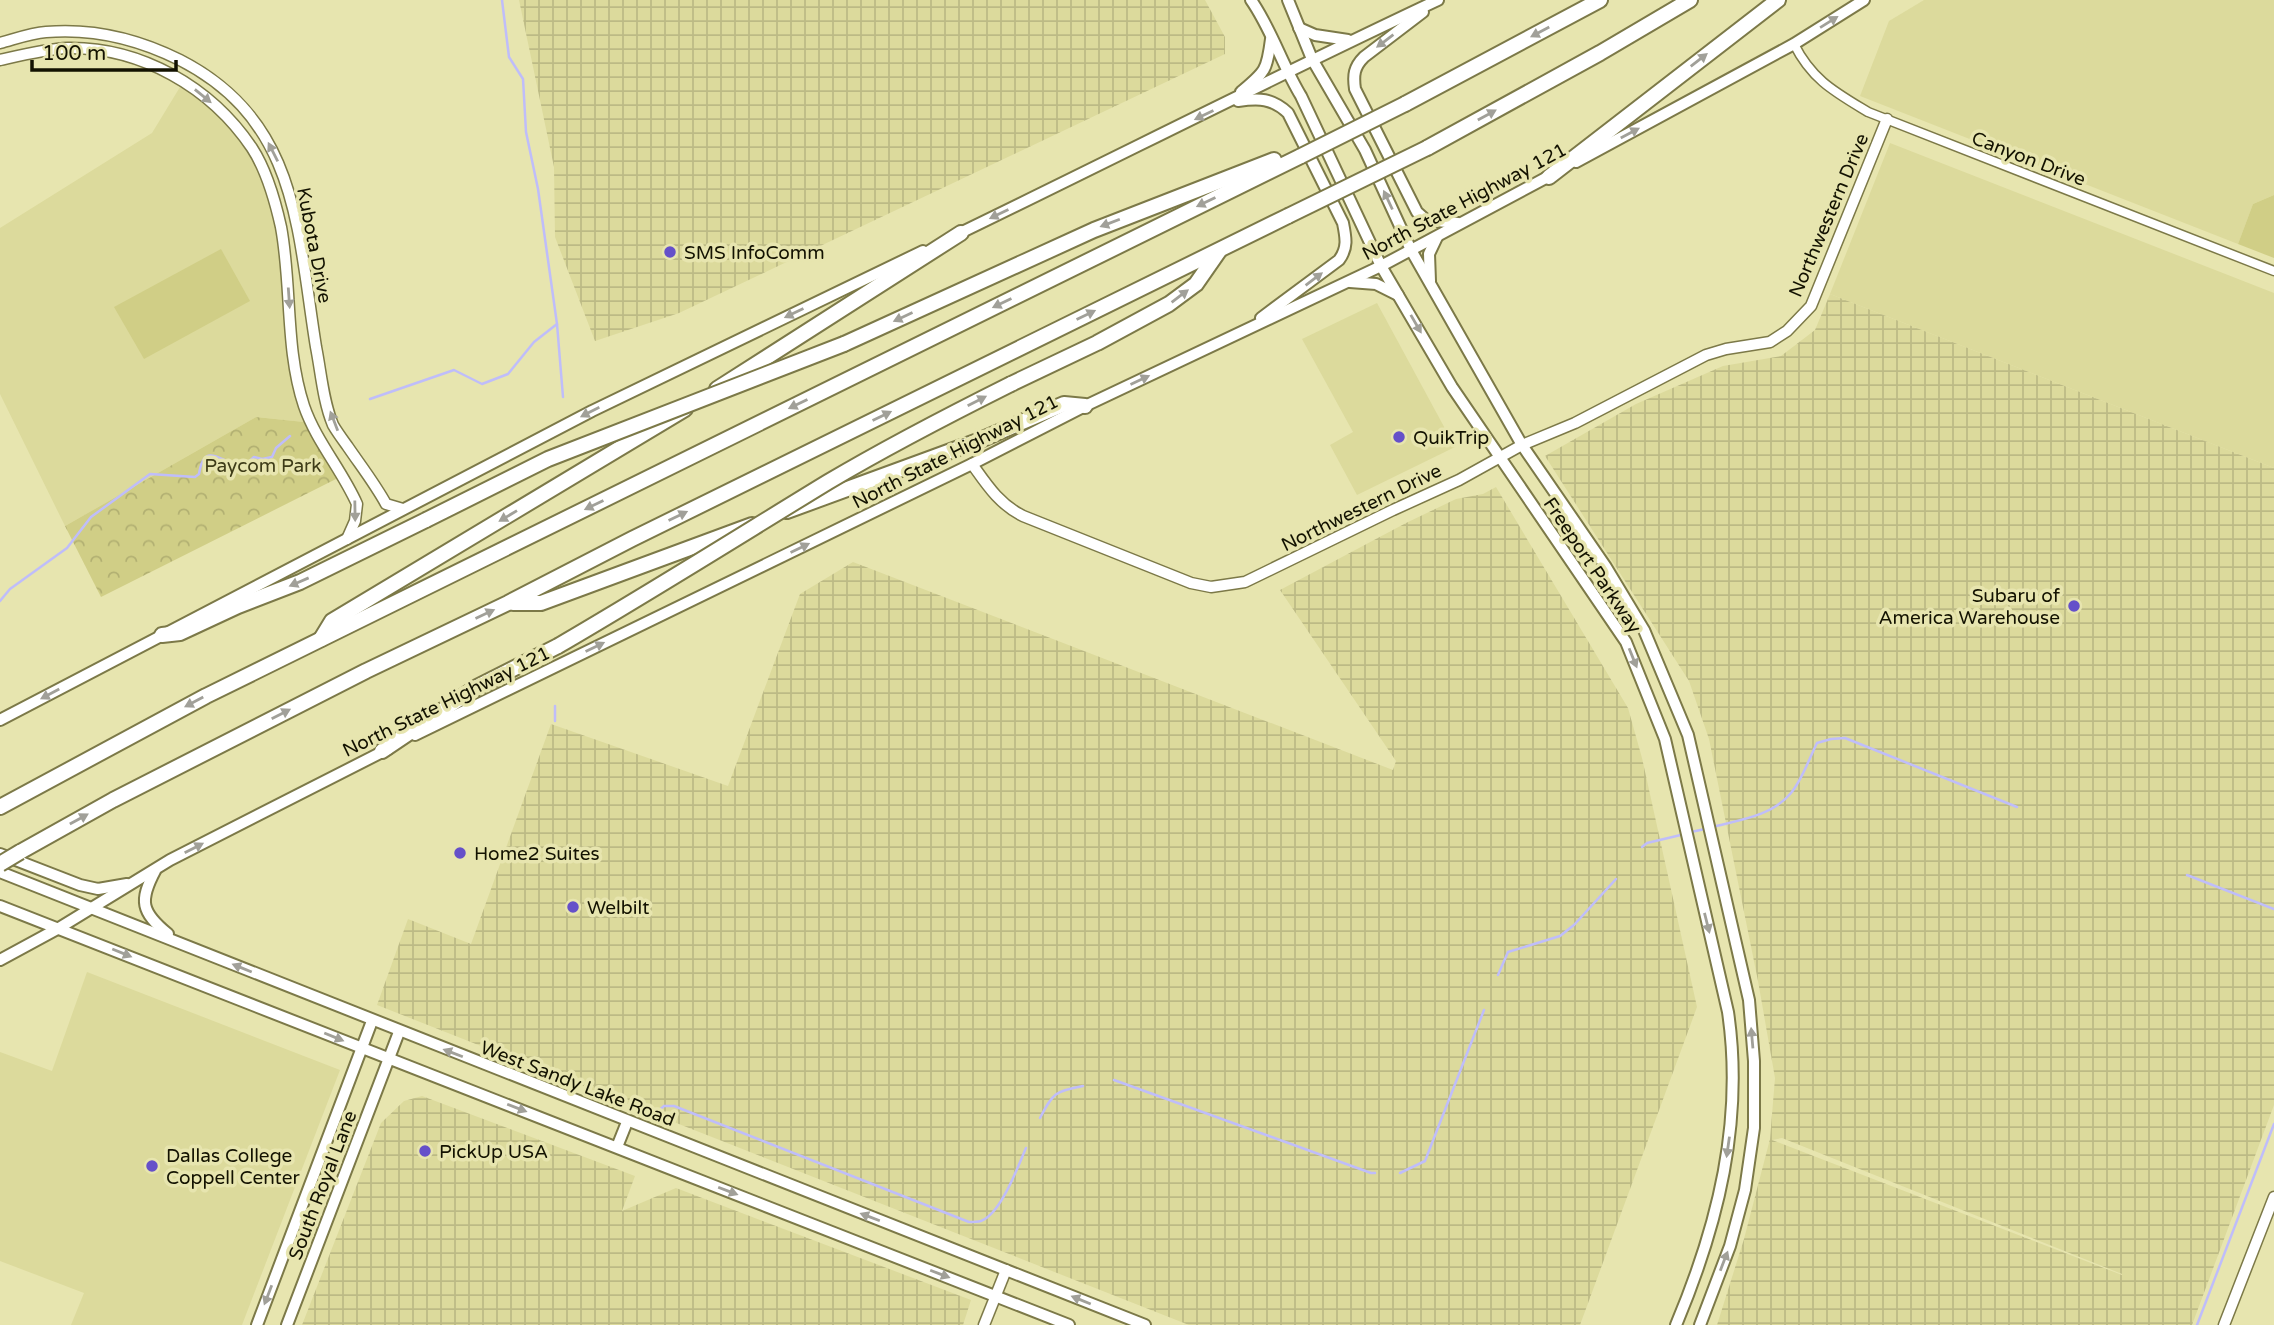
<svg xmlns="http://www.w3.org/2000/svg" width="2274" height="1325" font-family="'Varela Round',sans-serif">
	<defs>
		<pattern id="industrial-grid" width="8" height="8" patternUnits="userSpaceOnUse" patternTransform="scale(1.75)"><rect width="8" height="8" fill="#dcda9c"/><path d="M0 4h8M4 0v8" fill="none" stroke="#bcba85"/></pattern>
		<pattern id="forest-crowns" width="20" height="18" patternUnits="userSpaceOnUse" patternTransform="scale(1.75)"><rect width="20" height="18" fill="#d0ce86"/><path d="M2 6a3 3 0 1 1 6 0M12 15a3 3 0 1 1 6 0" fill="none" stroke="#b2b072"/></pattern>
	</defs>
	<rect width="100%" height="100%" fill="#e7e5af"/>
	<g fill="#dcda9c">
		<polygon points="1924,0 2274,0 2274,195 2253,204 2238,244 1860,96 1889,21"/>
		<polygon points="180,87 223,113 256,156 275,206 304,422 256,417 65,526 0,394 0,228 152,133"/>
		<polygon points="1890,143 2274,293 2274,468 1830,294"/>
		<polygon points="1377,303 1455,447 1357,495 1330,445 1353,432 1302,339"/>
		<polygon points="87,972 340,1070 242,1325 71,1325 84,1293 0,1261 0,1052 52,1071"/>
	</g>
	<g fill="url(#industrial-grid)" fill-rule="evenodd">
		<polygon points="519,0 1205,0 1225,37 1225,54 679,313 595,341 555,237 554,167"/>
		<path d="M1830,294L2274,468V1105L2192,1325H1717L1744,1239L1770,1139L1775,1078L1758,981L1709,739L1689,681L1545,456L1636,404L1723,366L1781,356L1815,330ZM1782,1138L2122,1274V1275L1772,1140Z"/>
		<polygon points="1496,487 1628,708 1642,758 1697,1007 1580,1325 1189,1325 377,1005 408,919 471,944 551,724 728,786 800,594 853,562 1393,770 1396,761 1280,590 1406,523 1456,499 1483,494"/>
		<polygon points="422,1096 635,1176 622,1211 676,1188 971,1300 963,1325 302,1325 381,1123 404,1101"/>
	</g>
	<g fill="#d0ce86">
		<polygon points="2274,195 2274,258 2238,244 2253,204"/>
		<polygon points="221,249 250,301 144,359 114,307"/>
	</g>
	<polygon fill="url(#forest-crowns)" points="256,417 304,422 342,476 101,597 65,526"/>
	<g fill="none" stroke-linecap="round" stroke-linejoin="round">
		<g stroke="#bfbdfa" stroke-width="2.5">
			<polyline points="557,324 563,397"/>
			<polyline points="370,399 454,370 482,384 508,374 534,342 557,324 538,189 526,132 523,79 509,57 502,0"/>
			<path d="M0,601L10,589L67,548L91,517L150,474L195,477L199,474C205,435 226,470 245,464C248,463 252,459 254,457L262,459L272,457L276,448L290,436"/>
			<polyline points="555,706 555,721"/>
			<path d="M1712,827C1740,820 1772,816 1791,793C1802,780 1809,759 1817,743L1831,739L1845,738L2017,807"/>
			<polyline points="1691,832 1705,829"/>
			<polyline points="1642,847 1647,843 1685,834"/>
			<polyline points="2187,875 2274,909"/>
			<polyline points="1498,975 1508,952 1560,936 1574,925 1616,879"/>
			<polyline points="1114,1080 1371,1173 1375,1173"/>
			<path d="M656,1113L664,1106H674L969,1222C973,1222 977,1222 981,1221C1001,1214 1018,1166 1026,1148"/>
			<path d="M1040,1118C1053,1093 1055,1091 1083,1086"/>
			<polyline points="1400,1173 1425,1161 1484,1010"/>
			<polyline points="2197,1325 2274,1124"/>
		</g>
		<defs>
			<path id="minor" d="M1794,44C1812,80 1835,92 1868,112L2274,271"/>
			<g id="tertiary">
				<path d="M0,43C15,39 31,33 46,32C93,28 138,39 180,60C299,121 297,230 316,347C321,372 323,401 333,425C337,432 343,440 348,447C361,466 375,484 386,504L403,509"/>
				<path d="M0,60C22,55 46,49 68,48C141,47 211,87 252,148C267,171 275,200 281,227C292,286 285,349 304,406C316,441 342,470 357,504L355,521L347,539"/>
				<path d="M972,464C987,485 999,504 1023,516L1191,583L1211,587L1245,582L1393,510L1459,480L1522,445L1575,423L1706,355L1726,349L1770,342L1787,331L1811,306L1887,119"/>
				<polyline points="984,1325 1006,1270"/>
				<polyline points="2224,1325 2274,1197"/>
			</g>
			<g id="secondary">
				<path d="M1251,0C1272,30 1282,65 1301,96L1381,266L1452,387L1626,642L1665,739L1728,1012C1744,1121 1718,1225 1676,1325"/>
				<polyline points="1288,0 1312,59 1365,150 1411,250 1522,445 1606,567 1644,630 1688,735 1749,1000 1754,1061 1754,1128 1745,1190 1730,1246 1700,1325"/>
				<path d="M1423,12L1364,57C1354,67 1353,75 1355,89L1417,212L1426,220L1458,223"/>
				<polyline points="1299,28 1315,35 1348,40"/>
				<path d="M1241,92C1265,72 1267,71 1271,39"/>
				<path d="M1238,101C1259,98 1272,98 1288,113L1343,223C1346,238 1348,248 1339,260L1261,318"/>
				<polyline points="1576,162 1794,44 1864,0"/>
				<path d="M956,235C1117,157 1276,76 1438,0"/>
				<polyline points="1430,281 1429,254 1437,237"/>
				<polyline points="1350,282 1376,284 1398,295"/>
				<polyline points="0,720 592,411 923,251"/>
				<polyline points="415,735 972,464 1085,406 1381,266 1555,173"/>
				<polyline points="0,854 80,885 98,889 127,884"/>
				<path d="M155,871C139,901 141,912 168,934"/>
				<polyline points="0,872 1145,1325"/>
				<polyline points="0,906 1069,1325"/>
				<polyline points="0,960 59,928 170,860 388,749"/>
				<polyline points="617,1147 627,1122"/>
				<polyline points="257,1325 372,1021"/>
				<polyline points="287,1325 399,1032"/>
			</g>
			<g id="motorway">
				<polyline points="1405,104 1600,0"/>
				<polyline points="1427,148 1600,53 1690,0"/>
				<polyline points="1549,177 1778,0"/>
				<polyline points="844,344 1094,230 1274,160"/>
				<polyline points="1011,384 1097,343 1169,304 1196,284 1219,251"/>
				<polyline points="717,389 961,233"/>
				<polyline points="787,511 978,441 1064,404 1085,406"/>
				<polyline points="513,603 541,603 752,525"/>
				<polyline points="162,635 180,633 238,606 300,582 426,520"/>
				<polyline points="321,639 332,621 685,409"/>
				<polyline points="382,751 477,687 558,646"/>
				<polyline points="0,807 206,696 1301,156"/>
				<polyline points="20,852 113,800 366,671 508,603 632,539 1288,216"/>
			</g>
		</defs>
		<use href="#minor" stroke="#7c7948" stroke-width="11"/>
		<use href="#tertiary" stroke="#7c7948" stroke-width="13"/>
		<use href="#secondary" stroke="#7c7948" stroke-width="14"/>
		<use href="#motorway" stroke="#7c7948" stroke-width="18"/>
		<use href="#minor" stroke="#fff" stroke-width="8"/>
		<use href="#tertiary" stroke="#fff" stroke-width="10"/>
		<use href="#secondary" stroke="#fff" stroke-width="10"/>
		<use href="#motorway" stroke="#fff" stroke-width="14"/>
		<defs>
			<g id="motorway-bridge">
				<polyline points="1301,156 1405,104"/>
				<polyline points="1288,216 1427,148"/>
				<polyline points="426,520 548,459 844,344"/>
				<path d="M558,646C649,593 738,537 828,482C887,447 949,415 1011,384"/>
				<polyline points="0,864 20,852"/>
			</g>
		</defs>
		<use href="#motorway-bridge" stroke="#7c7948" stroke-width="18" stroke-linecap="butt"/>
		<use href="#motorway-bridge" stroke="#fff" stroke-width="14"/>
	</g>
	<defs><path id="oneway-solid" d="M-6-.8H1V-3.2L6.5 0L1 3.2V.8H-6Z" transform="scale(1.75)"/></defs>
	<g fill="#a1a099">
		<use href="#oneway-solid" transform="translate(1829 22) rotate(-32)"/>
		<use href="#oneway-solid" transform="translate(1540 32) rotate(152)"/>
		<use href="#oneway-solid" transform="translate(1385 41) rotate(143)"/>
		<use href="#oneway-solid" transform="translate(1699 60) rotate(-38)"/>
		<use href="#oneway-solid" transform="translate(203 96) rotate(39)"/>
		<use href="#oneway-solid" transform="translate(1204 115) rotate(154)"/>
		<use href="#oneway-solid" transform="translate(1487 115) rotate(-29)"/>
		<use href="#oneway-solid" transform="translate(1630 133) rotate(-28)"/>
		<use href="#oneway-solid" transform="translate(273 152) rotate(-117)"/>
		<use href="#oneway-solid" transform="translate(1388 200) rotate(-115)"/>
		<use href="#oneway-solid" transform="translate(1206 202) rotate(154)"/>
		<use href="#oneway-solid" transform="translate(999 214) rotate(154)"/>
		<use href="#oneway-solid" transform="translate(1110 223) rotate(159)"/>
		<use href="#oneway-solid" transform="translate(1314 279) rotate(-37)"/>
		<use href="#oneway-solid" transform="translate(1180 296) rotate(-37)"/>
		<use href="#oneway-solid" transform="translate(289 298) rotate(86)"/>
		<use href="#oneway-solid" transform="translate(1002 303) rotate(154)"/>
		<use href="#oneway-solid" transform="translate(794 313) rotate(154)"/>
		<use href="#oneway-solid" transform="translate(1086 315) rotate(-26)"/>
		<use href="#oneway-solid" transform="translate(903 317) rotate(155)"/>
		<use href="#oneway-solid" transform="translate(1416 324) rotate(60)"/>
		<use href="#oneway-solid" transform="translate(1140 380) rotate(-25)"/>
		<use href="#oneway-solid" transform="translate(977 401) rotate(-27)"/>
		<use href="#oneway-solid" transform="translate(798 404) rotate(154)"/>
		<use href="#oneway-solid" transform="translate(590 412) rotate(153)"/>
		<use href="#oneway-solid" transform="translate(882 416) rotate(-26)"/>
		<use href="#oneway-solid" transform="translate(334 421) rotate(-111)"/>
		<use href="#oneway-solid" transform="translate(594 505) rotate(154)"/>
		<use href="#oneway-solid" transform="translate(355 511) rotate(89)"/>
		<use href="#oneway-solid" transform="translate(508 516) rotate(149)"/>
		<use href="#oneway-solid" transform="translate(678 516) rotate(-26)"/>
		<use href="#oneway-solid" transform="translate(800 548) rotate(-26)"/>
		<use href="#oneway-solid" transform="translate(299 582) rotate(157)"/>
		<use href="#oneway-solid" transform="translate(485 614) rotate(-25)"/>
		<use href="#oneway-solid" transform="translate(595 647) rotate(-26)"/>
		<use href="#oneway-solid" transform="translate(1633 658) rotate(68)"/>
		<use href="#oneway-solid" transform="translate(50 694) rotate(152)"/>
		<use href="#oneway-solid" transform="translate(194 702) rotate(152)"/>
		<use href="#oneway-solid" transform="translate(281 714) rotate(-27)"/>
		<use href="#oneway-solid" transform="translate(79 819) rotate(-29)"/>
		<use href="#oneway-solid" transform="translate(194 848) rotate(-27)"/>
		<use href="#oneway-solid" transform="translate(1707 923) rotate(76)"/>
		<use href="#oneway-solid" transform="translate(122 953) rotate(22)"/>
		<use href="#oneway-solid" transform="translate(242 968) rotate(-158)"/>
		<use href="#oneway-solid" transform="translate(334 1037) rotate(22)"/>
		<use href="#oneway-solid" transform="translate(1752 1038) rotate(-95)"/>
		<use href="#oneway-solid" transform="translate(453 1053) rotate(-159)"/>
		<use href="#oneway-solid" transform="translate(517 1108) rotate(21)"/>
		<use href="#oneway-solid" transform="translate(1728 1147) rotate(98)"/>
		<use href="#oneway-solid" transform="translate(728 1191) rotate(21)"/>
		<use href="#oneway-solid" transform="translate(870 1217) rotate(-159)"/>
		<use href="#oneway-solid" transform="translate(1724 1261) rotate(-69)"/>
		<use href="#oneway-solid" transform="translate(940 1274) rotate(21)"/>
		<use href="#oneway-solid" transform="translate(268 1295) rotate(111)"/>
		<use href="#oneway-solid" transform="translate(1081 1300) rotate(-158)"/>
	</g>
	<g fill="#6550c9" stroke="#e7e5af" stroke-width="2.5">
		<circle cx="670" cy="252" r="7"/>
		<circle cx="1399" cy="437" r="7"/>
		<circle cx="2074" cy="606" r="7"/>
		<circle cx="460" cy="853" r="7"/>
		<circle cx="573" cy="907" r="7"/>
		<circle cx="425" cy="1151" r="7"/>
		<circle cx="152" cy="1166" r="7"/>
	</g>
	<g text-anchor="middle" stroke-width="7" stroke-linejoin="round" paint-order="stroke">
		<g font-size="19" fill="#131201" stroke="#e7e5af">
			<text transform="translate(2029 158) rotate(21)" y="7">Canyon Drive</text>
			<text transform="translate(1464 201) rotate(-28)" y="7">North State Highway 121</text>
			<text transform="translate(1828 215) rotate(-67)" y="7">Northwestern Drive</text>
			<text transform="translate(315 245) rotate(79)" y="7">Kubota Drive</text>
			<text transform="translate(955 451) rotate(-27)" y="7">North State Highway 121</text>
			<text transform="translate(1361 507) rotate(-26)" y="7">Northwestern Drive</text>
			<text transform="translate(1593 565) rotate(56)" y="7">Freeport Parkway</text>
			<text transform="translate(446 701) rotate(-26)" y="7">North State Highway 121</text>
			<text transform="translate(578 1083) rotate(21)" y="7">West Sandy Lake Road</text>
			<text transform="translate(322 1185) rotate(-69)" y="7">South Royal Lane</text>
		</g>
		<g font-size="19" fill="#131201" stroke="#e7e5af" text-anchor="start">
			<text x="684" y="259">SMS InfoComm</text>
			<text x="1413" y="444">QuikTrip</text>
			<text x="2060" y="602" text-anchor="end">Subaru of<tspan x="2060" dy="22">America Warehouse</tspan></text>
			<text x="474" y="860">Home2 Suites</text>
			<text x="587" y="914">Welbilt</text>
			<text x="439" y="1158">PickUp USA</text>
			<text x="166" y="1162">Dallas College<tspan x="166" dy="22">Coppell Center</tspan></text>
		</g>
		<g font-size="19" fill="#3e3c18" stroke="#e7e5af">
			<text x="263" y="472">Paycom Park</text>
		</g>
	</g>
	<path d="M32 60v10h144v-10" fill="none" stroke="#131201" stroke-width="3.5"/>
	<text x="42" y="60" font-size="21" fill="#131201" stroke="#e7e5af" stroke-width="5" paint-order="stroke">100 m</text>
</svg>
